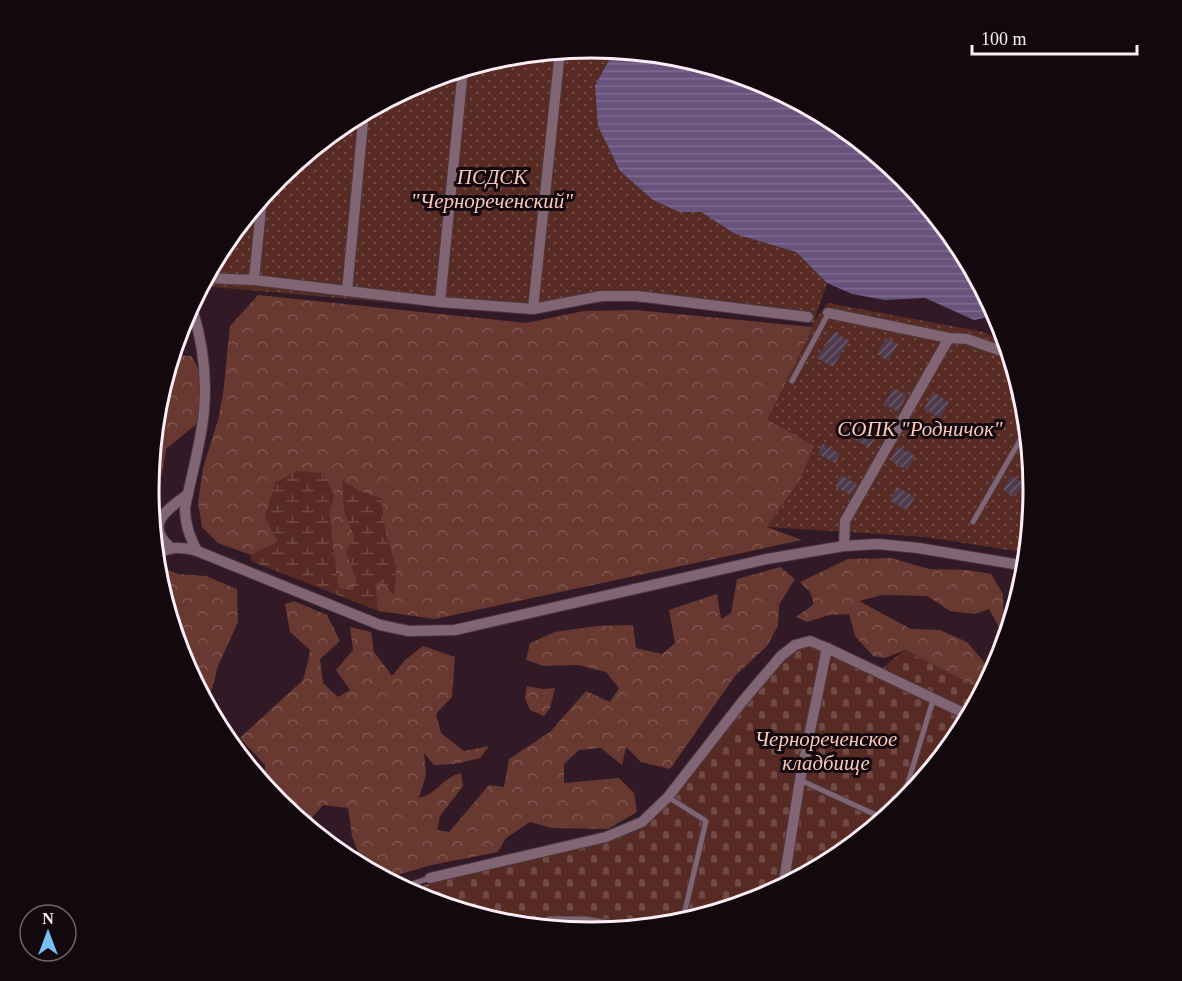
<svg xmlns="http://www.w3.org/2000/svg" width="1182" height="981" font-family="'Times New Roman',serif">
	<defs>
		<pattern id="forest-crowns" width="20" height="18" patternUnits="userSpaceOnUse" patternTransform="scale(1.5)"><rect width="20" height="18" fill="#683930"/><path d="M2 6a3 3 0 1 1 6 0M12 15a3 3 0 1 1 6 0" fill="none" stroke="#7f564f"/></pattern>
		<pattern id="wetland-marsh" width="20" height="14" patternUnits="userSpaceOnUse" patternTransform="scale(1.5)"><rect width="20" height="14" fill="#572b23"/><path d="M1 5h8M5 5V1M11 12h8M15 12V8" fill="none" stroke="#704a44"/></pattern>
		<pattern id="cemetery-stones" width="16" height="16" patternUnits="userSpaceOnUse" patternTransform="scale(1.5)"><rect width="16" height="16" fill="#572b23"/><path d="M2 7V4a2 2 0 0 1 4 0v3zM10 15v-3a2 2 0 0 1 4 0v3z" fill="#704a44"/></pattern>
		<pattern id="garden-dots" width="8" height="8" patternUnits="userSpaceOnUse" patternTransform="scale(1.5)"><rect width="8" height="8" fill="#572b23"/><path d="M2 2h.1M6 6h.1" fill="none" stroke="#704a44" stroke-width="1.8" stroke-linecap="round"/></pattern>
		<pattern id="water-rules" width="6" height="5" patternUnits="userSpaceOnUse" patternTransform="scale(1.5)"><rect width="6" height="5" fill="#68537c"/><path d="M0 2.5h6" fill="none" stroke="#7f6c8f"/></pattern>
		<pattern id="building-hatch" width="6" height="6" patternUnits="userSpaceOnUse" patternTransform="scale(1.5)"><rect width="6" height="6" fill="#4f3b4e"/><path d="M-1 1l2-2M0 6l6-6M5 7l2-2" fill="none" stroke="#695868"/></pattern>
	</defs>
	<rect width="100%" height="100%" fill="#311a25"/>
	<g fill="url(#forest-crowns)">
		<polygon points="258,295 526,323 584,311 635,310 813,327 788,379 815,445 800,480 767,527 802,540 435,619 378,611 374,579 381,580 394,594 396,569 385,531 380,498 361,492 343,482 344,510 355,538 346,551 357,581 353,591 338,588 329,514 334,494 265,517 278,542 251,555 218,543 202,527 198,503 203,468 218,420 223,394 230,326"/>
		<path d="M172,355L191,356C206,375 200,400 198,423L166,449L162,475L149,483L157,404Z"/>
		<polygon points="891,558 929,569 967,570 991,574 1003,594 1004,634 1020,593 1008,633 1004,636 989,609 975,614 950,611 927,596 882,595 859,601 911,629 940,630 967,642 984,662 996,667 983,691 905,650 885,658 873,656 855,636 849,614 829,615 807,622 796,617 814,604 810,592 800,582 848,559"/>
		<polygon points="157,565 178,574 206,576 237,589 238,622 218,666 210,696 199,691 182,660 157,576"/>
		<path d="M780,567L795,579L779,605L778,626L767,646L735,676L670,769L641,762L626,747L622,765L601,748L579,750L564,764V783L619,778L634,793L637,812L608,829L552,828L530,822L506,838L498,852L432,865L383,879L352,862L358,852L352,836L348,808L323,805L305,826L278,803L265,787V765L240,738L303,680L308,662L310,650L290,632L285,604L294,601L327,615L340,641L320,659L323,683L338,697L350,690L336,670L353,650L350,627L371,632L374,652L392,676L405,660L423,646L455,657L452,697L436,714L441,733L464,751L489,746L480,758L455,764L434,765L424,753L426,775L419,798C437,794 443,777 461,773L463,786L440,816L437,830L449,832L489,785L504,787L509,759L550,732L586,691L610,702L619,688L606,672L578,665L543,666L526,660L530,643L555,632L597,626L633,625L636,648L662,654L675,643L669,610L717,594L721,619L731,613L737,579Z"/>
		<polygon points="527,686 543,689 555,688 550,708 544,716 530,710 525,698"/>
	</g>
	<polygon fill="url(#wetland-marsh)" points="297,471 323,473 334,494 329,514 338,588 352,591 357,581 346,551 355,538 344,510 342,481 361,492 381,498 385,531 396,569 394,595 381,581 375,584 378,611 251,561 251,555 278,542 265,517 275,483"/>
	<polygon fill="url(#cemetery-stones)" points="810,645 876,674 904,650 983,691 959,737 904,804 837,859 760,899 677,925 591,933 504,924 414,895 424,885 608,840 642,826 790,654"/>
	<polygon fill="url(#garden-dots)" points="591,48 610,50 610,58 595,86 653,200 679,212 701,212 735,234 796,252 827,283 814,321 828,303 984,332 1007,345 1025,405 1033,491 1027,553 926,537 767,527 800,480 815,446 767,420 813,327 812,323 661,304 615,301 579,305 534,315 201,286 223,244 278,177 345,122 422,82 505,56"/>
	<polygon fill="url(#water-rules)" points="610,50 678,57 761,82 837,123 904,178 959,245 996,314 993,316 974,320 925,298 885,300 852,294 827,283 796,252 735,234 701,212 679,212 653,200 620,171 598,126 595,86 610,58"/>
	<g fill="url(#building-hatch)">
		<polygon points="834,332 849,340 833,367 817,358"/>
		<polygon points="886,338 898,344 888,361 877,354"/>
		<polygon points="894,388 907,395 898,412 884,404"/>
		<polygon points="933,392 949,402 940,418 924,409"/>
		<polygon points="858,428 875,438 869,448 853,438"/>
		<polygon points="823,444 840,454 835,463 818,454"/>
		<polygon points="898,446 915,456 907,470 890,461"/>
		<polygon points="841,475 857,484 850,495 835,486"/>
		<polygon points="1011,476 1024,483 1015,497 1003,490"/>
		<polygon points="897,487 915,497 907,510 890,501"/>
	</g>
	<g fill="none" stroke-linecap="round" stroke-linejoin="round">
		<defs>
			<g id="service">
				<polyline points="792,381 828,314"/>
				<polyline points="973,522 1027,428"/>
				<polyline points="800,780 885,819"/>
				<polyline points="668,797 706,821 682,923"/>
				<polyline points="901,806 933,700"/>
				<polyline points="400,888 430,878"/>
				<polyline points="535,927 549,919 585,919 641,928"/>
			</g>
			<g id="minor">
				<polyline points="205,278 254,280 440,302 533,309 601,296 637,296 808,317"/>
				<polyline points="254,280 262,198"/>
				<polyline points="347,291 364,112"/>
				<polyline points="440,302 463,69"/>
				<path d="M191,305C202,338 207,376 204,411C201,444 191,476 185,508C185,525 190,537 197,551L380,625L409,631L455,630L767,559L844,546L878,544L918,548L1026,566"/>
				<polyline points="533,309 560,51"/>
				<polyline points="828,313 949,338 967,339 1010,354"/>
				<polyline points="844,546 845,521 949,338"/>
				<path d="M170,547C144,524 167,510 188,494"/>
				<path d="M155,554C171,547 181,546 197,551"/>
				<polyline points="430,878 606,837 642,822 668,797 742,702 781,656 795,645 810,641 827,648 970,716"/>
				<polyline points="783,887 800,780 827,648"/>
			</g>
		</defs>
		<use href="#service" stroke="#4b3841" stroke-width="7"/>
		<use href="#minor" stroke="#4b3841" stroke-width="12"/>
		<use href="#service" stroke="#816572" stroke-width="5"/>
		<use href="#minor" stroke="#816572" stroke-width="10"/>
	</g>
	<g text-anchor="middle" stroke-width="6" stroke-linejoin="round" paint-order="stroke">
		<g font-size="21" font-style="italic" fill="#fbc8be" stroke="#12080d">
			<text x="492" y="184">ПСДСК<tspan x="492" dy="24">"Чернореченский"</tspan></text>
			<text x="920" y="436">СОПК "Родничок"</text>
			<text x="826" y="746">Чернореченское<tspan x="826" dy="24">кладбище</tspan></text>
		</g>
	</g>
	<path d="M0 0H1182V981H0ZM159 490a432 432 0 1 1 864 0a432 432 0 1 1-864 0Z" fill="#12080d" fill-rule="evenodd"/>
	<path fill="none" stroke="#feedf4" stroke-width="3" d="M159 490a432 432 0 1 1 864 0a432 432 0 1 1-864 0Z"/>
	<g transform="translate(48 933)"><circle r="28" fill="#12080d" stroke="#706469" stroke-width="1.5"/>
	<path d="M0-4.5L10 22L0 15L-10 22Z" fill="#78bff7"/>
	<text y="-9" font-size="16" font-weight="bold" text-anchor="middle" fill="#feedf4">N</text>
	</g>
	<path d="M972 45v9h165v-9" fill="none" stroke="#feedf4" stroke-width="3"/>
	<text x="981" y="45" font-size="18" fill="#feedf4" stroke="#12080d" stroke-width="4.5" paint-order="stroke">100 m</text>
</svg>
